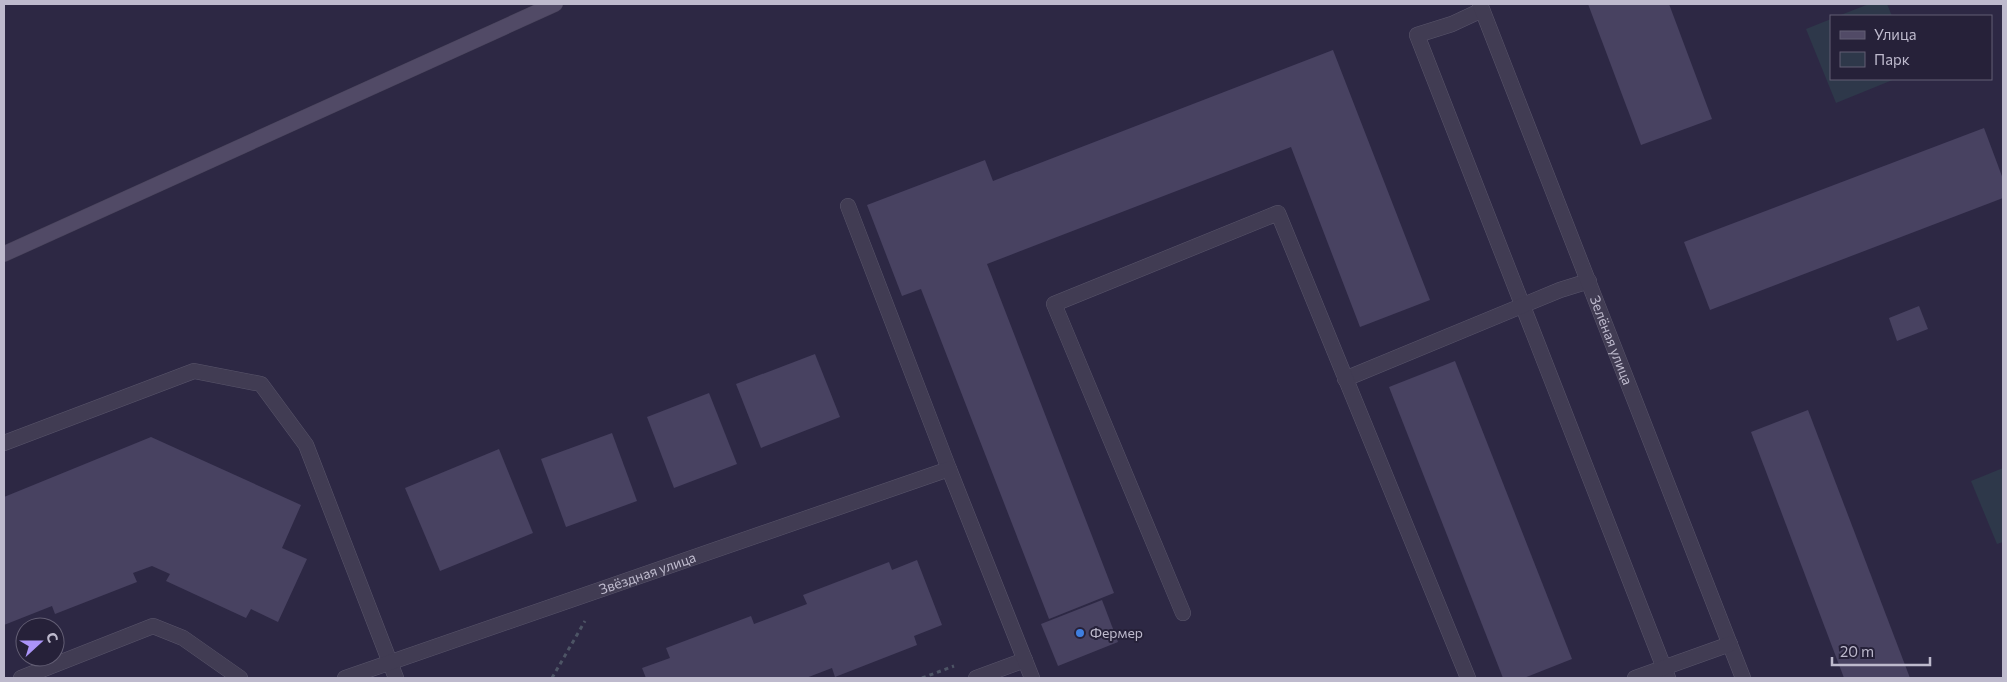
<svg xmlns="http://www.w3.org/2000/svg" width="2007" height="682" font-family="Commissioner,sans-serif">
	<rect width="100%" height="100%" fill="#2d2844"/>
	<g fill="#2e384a">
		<polygon points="1869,4 1887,4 1892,16 1838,16"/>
		<polygon points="1831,19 1831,79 1895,79 1836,103 1806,29"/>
		<polygon points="2003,468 2003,542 1997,544 1971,481"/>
	</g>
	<g fill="#484261">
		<polygon points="1588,4 1669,4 1712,119 1641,145"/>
		<polygon points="1333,50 1430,300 1360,327 1291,147 987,264 1114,593 1049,619 921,289 902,296 867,205 985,160 993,181"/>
		<polygon points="1984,128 2003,179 2003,198 1710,310 1684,242"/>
		<polygon points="1919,306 1928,329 1897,341 1889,318"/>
		<polygon points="815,354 840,417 761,448 736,384"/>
		<polygon points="1455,361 1572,659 1524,678 1503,678 1389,387"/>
		<polygon points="709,393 737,464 674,488 647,417"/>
		<polygon points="1808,410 1910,678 1844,678 1751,432"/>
		<polygon points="612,433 637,501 566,527 541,459"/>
		<polygon points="151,437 301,505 282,548 307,559 278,622 251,609 246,618 166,581 170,574 152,566 133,573 137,582 55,614 52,606 4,625 4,497"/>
		<polygon points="499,449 533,533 440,571 405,488"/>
		<polygon points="917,560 942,625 914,636 917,645 835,677 832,668 806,678 646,678 642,668 670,658 666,648 751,616 754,624 807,604 803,595 889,562 892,570"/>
		<polygon points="1102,600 1118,642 1058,666 1041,624"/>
	</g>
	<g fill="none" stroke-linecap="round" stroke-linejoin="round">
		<defs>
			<g id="lane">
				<polyline points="1482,10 1452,24 1417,35 1668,678"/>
				<polyline points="848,206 949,469"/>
				<polyline points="1345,379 1560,290 1589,281"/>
				<polyline points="4,443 194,371 261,384 306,445 396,678"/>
				<polyline points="1183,613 1054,304 1278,213 1468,678"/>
				<polyline points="21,678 153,626 183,638 240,678"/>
				<polyline points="976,678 1025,660"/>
			</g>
			<g id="street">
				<path id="s1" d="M1480,4L1743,678"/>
				<path id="s2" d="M345,678L949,469L1032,678"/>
				<polyline points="1635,678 1730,644"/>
			</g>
			<polyline id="secondary" points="4,254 555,4"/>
		</defs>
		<use href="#lane" stroke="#59556b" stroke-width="16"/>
		<use href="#street" stroke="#59556b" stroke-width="16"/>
		<use href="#secondary" stroke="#48435a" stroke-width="16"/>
		<g stroke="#4d5465" stroke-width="3" stroke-dasharray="4 4" stroke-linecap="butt">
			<polyline points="552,678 585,621"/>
			<polyline points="922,678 954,666"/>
		</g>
		<use href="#lane" stroke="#413c53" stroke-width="15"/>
		<use href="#street" stroke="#413c53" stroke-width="15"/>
		<use href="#secondary" stroke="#514a66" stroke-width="15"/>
	</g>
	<circle fill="#3f7fe0" stroke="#262139" stroke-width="2" cx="1080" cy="633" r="5"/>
	<g text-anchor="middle" stroke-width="4" stroke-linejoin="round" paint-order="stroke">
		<g font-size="14" fill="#bebacd" stroke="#262139">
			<text dy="5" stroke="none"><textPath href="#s1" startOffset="361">Зелёная улица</textPath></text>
			<text dy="5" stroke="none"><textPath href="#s2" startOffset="320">Звёздная улица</textPath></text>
		</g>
		<g font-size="14" fill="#bebacd" stroke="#262139" text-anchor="start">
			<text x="1090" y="638">Фермер</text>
		</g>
	</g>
	<rect width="2007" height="682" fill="none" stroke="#bebacd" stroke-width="10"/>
	<rect x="1830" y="15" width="162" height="65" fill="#262139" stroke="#635e74"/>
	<rect x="1840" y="31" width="25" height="8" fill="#514a66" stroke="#635e74"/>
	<text x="1874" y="40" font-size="15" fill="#bebacd">Улица</text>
	<rect x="1840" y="52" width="25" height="15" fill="#2e384a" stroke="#635e74"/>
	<text x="1874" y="65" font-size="15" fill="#bebacd">Парк</text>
	<g transform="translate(40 642) rotate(69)"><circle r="24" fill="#262139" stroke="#635e74"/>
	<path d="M0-4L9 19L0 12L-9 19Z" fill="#ab94f8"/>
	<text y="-8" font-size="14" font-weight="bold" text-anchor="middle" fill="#bebacd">С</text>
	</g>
	<path d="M1832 657v8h98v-8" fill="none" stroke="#bebacd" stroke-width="2.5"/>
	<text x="1840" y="657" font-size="15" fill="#bebacd" stroke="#262139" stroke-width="4" paint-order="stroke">20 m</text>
</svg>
